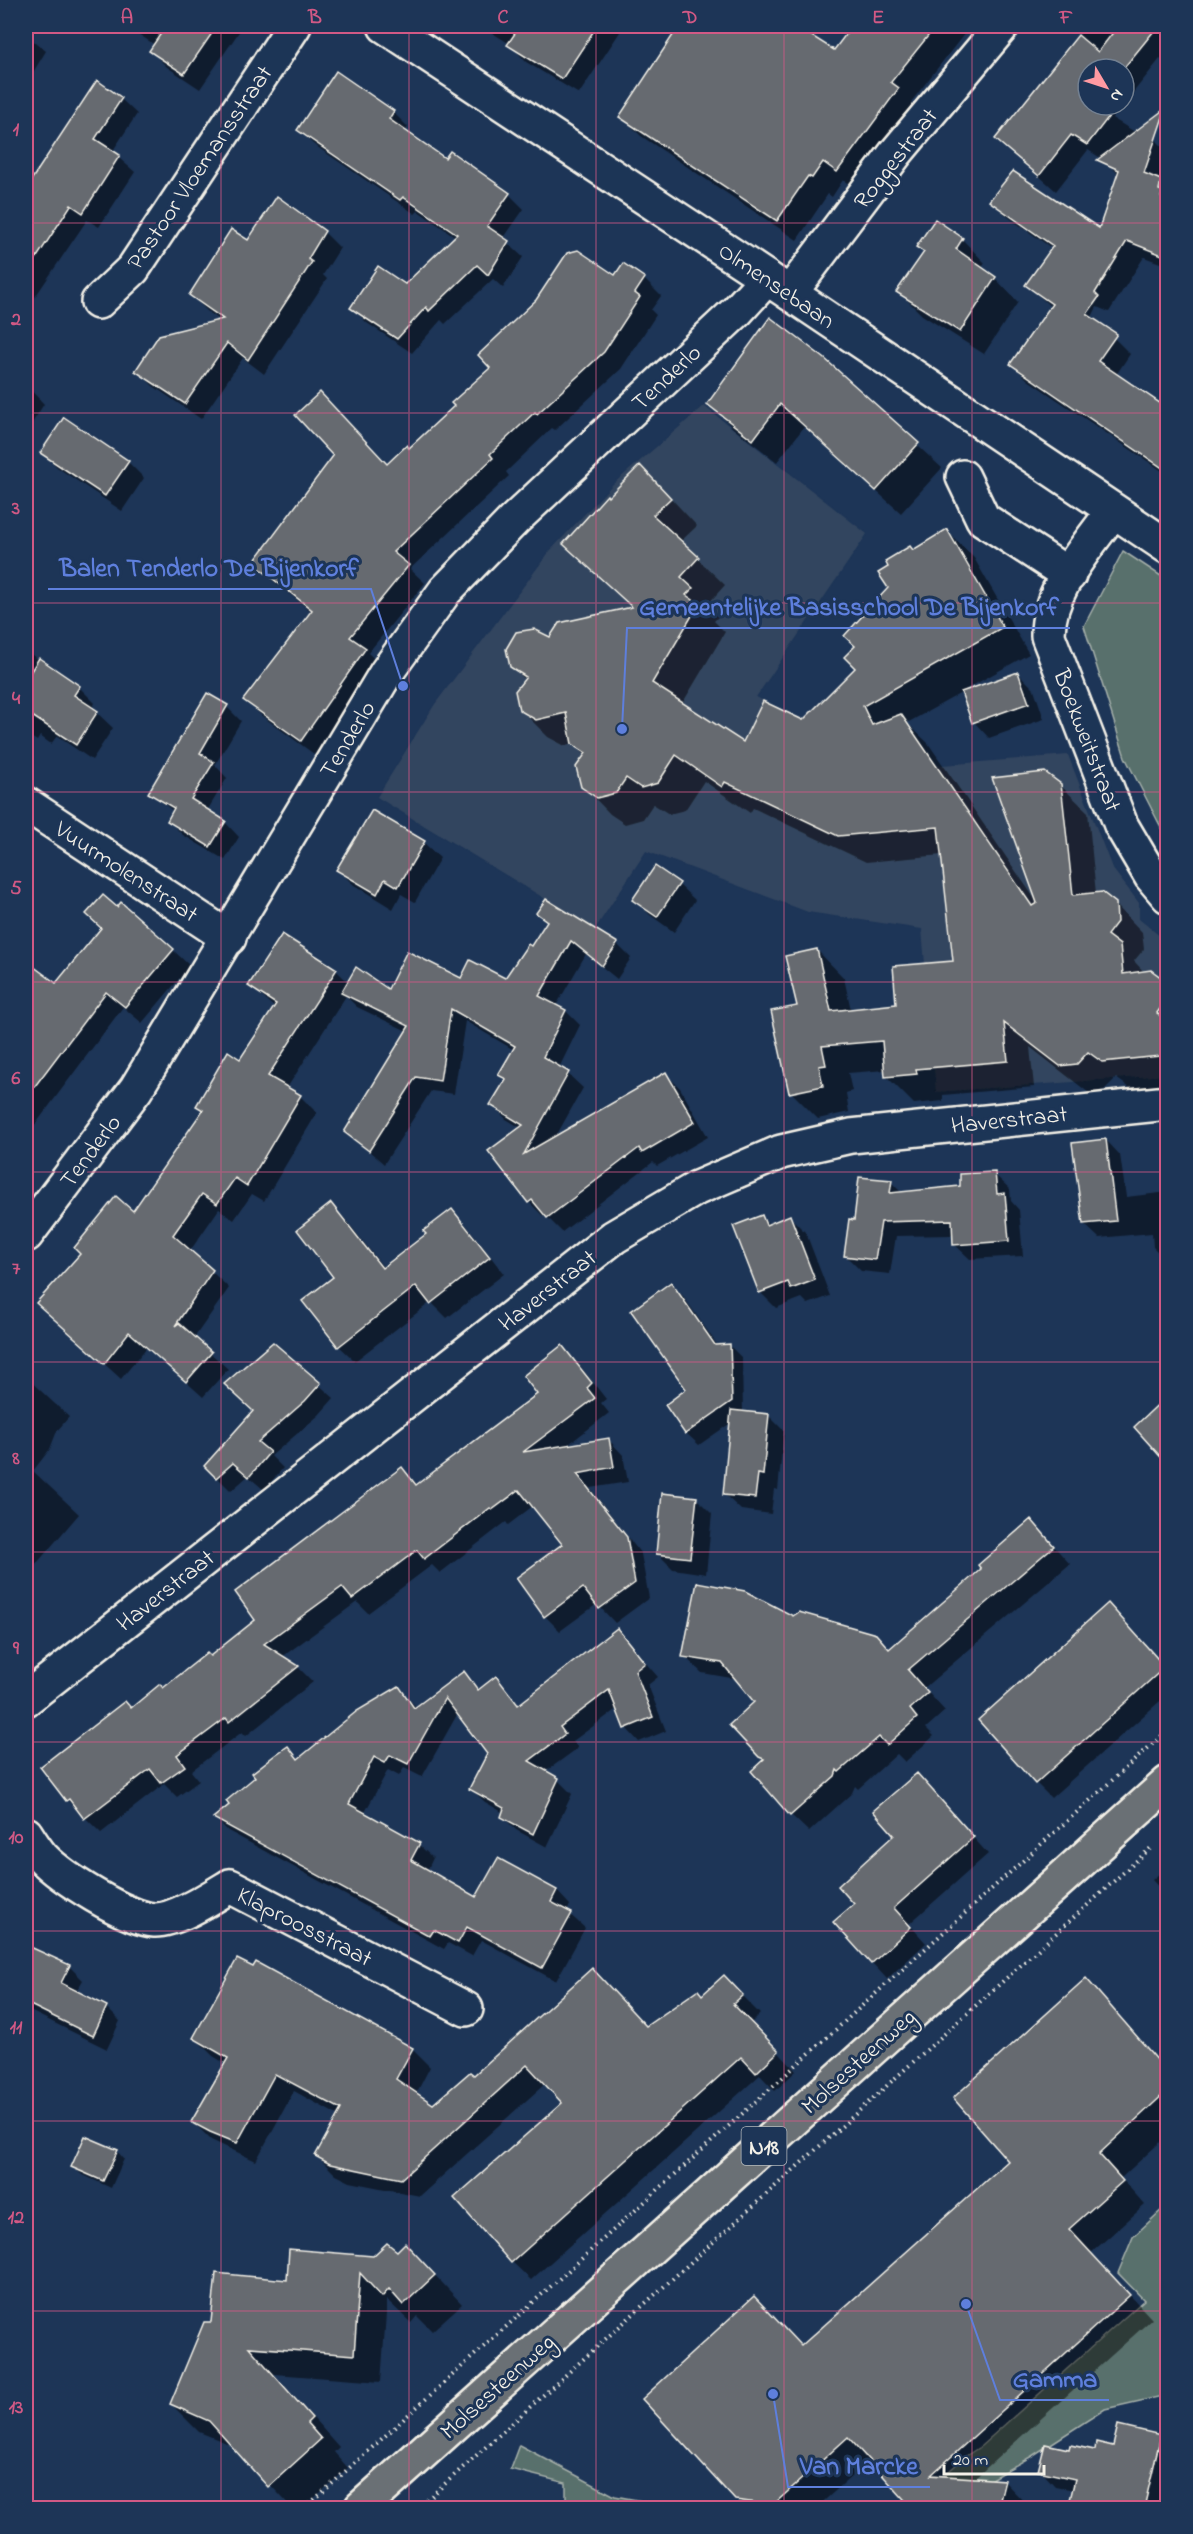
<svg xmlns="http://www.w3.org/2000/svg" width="1193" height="2534" font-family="'Indie Flower',sans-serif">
	<rect width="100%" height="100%" fill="#1d3557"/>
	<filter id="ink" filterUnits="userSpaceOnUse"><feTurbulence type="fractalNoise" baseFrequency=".0167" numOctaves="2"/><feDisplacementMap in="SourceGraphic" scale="12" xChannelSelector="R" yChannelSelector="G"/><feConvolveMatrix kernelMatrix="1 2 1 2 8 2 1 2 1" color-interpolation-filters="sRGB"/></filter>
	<g filter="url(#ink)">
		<polygon fill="#33455e" points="704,406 867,534 756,697 904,768 1068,755 1112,868 1139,903 1139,919 1167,942 1167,1075 936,1092 922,929 808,912 646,851 595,929 377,797 435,704 550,551 613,484"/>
		<g fill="#58706c" stroke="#a6b0aa" stroke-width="1.5">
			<polygon points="1123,551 1167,580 1167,839 1125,757 1084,626"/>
			<polygon points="1167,2205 1167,2395 1105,2409 1032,2456 940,2508 907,2508 966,2456 981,2446 1144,2300 1118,2273 1133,2237"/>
			<polygon points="519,2445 615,2496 681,2508 566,2508 566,2483 510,2469"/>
		</g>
		<g fill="#0007">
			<polygon points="126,26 243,26 200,89 167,67 151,51 155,45"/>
			<polygon points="481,26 613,26 620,32 579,94 526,62 510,44"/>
			<polygon points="681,26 793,26 834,52 854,26 957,26 965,33 911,102 917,108 857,190 843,180 832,197 828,194 797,240 641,136 621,116"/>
			<polygon points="1086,26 1168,26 1168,65 1160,59 1124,104 1124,69 1088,69 1088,105 1123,105 1112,118 1135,132 1155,139 1168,152 1168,166 1162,182 1168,184 1168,266 1144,257 1109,312 1097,307 1089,323 1114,338 1130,354 1116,375 1168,410 1168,475 1028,380 1012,364 1051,307 1027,285 1053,249 1008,217 991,201 1100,231 1119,175 1107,162 1088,150 1056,191 997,139"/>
			<polygon points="26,35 46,51 26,84"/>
			<polygon points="97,82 121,99 137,114 112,152 135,172 99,227 87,220 31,303 26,301 26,191"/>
			<polygon points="393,112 408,127 405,132 446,160 451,153 509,194 524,209 503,239 523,257 503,288 493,279 445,324 441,320 412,353 367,323 352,308 405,286 456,237 418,211 415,214 313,144 299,130"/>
			<polygon points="324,232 340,248 323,275 327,279 264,374 243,358 201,419 153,386 137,370 221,321 207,311 191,295 249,242"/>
			<polygon points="962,239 985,263 981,269 995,278 1018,302 984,354 922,315 898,291 925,253 918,246"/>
			<polygon points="616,277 644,279 661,296 651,310 656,315 621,369 555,430 552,428 506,472 509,476 410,569 425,583 368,653 382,666 318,757 262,716 245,700 312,612 272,580 255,563 409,450"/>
			<polygon points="823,359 942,468 901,513 804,427 777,462 733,428 709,404"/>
			<polygon points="26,385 44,404 26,433"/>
			<polygon points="65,419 128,462 144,478 122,511 58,468 42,453"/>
			<polygon points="667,494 697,526 680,542 725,585 707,605 719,616 714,621 725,632 682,704 744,745 803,722 857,668 857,646 913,551 947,531 974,558 1029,654 963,691 1018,673 1034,689 1044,719 989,738 974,722 963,692 907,723 928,743 1037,902 1060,785 1088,812 1096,894 1115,904 1142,932 1144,949 1134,961 1145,973 1168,985 1168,1084 1130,1088 1116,1078 1104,1090 1089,1093 1030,1047 1034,1087 943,1095 943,1101 914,1104 887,1077 886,1070 848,1073 852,1091 846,1093 849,1112 818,1119 791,1092 799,1007 817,950 844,978 851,1010 898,1006 955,963 942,855 866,862 753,808 750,813 704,781 685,810 669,814 653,804 643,819 625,824 610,814 583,786 586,756 574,744 565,746 548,737 521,710 525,680 512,666 550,639 633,608 565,544"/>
			<polygon points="26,651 79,687 95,703 92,708 113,728 92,760 57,736 51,744 40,736 37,741 26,734"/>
			<polygon points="227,707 241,721 215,765 227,778 207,811 225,822 239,837 225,860 183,835 168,820 174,812 150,792"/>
			<polygon points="372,812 424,843 440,858 415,902 401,894 393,909 354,885 338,870"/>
			<polygon points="656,868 679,885 695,900 674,932 650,915 634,899"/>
			<polygon points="538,913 617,944 631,958 617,979 586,954 556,1006 566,1011 580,1025 559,1068 568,1074 583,1088 555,1138 666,1074 680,1088 708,1137 657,1166 653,1162 562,1232 545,1215 543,1216 529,1202 521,1128 506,1119 492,1104 507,1082 500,1075 514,1050 465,1021 454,1094 431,1091 384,1164 346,1131 407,1031 357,1007 346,996 287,1088 300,1096 317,1113 264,1201 252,1194 234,1220 219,1209 190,1251 229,1288 194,1338 228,1369 203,1397 147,1347 121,1379 55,1319 134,1213 203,1111 198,1105 241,1061 275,1008 250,986 336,970 349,983 389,991 462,980 505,980 531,948 548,922"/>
			<polygon points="103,929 173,950 190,966 142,1023 123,1007 26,1137 26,963 56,985"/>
			<polygon points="1106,1140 1120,1155 1126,1197 1168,1192 1168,1262 1153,1247 1152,1233 1099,1238 1084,1224"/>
			<polygon points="994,1174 1010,1189 1011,1201 1019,1210 1023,1256 970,1259 954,1244 954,1235 896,1236 890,1274 861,1271 846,1256 856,1221 891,1182 902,1193 962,1187"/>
			<polygon points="331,1205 346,1220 384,1268 428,1234 452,1211 467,1226 504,1274 447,1318 431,1302 355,1361 339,1346"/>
			<polygon points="762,1217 770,1225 790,1217 806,1233 830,1296 808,1304 802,1298 776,1308 760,1292"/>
			<polygon points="671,1284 683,1296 718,1346 730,1346 742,1358 743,1413 768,1415 784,1431 778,1490 774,1489 771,1514 741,1510 725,1495 732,1422 699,1445 686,1433 688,1390"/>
			<polygon points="273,1344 334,1398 319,1415 271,1456 283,1468 264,1490 248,1476 231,1491 206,1466 254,1411"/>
			<polygon points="562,1347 577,1362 606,1399 601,1403 609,1413 565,1447 608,1439 623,1455 628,1482 590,1488 641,1554 649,1598 615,1623 597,1604 560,1631 545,1616 564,1544 533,1506 508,1525 506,1522 440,1573 432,1565 368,1613 357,1602 282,1657 298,1667 313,1682 246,1736 242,1732 191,1771 199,1781 177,1797 164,1784 101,1833 67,1800 131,1709 210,1658 257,1620 402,1469 418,1485 539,1395"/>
			<polygon points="26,1377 69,1417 57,1431 50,1449 33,1471 79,1514 26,1576"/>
			<polygon points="1168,1398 1168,1460 1136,1427"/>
			<polygon points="696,1498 712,1514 706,1574 673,1569 657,1553"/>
			<polygon points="1031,1521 1070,1564 924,1688 945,1711 926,1728 934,1736 905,1762 897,1754 858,1789 855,1786 852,1793 809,1832 791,1815 764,1760 731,1725 756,1702 737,1679 702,1673 684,1656 794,1618 875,1635 890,1650 983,1569"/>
			<polygon points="1123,1621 1168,1670 1168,1694 1051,1798 1036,1783"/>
			<polygon points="617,1630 658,1677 648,1685 666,1731 639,1742 626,1728 618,1708 573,1741 578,1748 545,1772 558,1780 572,1794 547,1847 516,1830 502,1816 504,1813 485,1802 471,1789 489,1754 458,1713 422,1777 404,1768 399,1776 388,1770 364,1814 419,1845 433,1858 427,1871 477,1899 557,1891 570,1905 567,1912 585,1928 556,1981 481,1940 472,1956 448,1943 444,1949 228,1831 215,1818 231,1805 288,1748 300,1760 399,1688 417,1708 464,1673 480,1690 496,1678 520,1706"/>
			<polygon points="932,1791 988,1854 909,1924 926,1943 887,1979 872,1963 856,1904 896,1835"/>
			<polygon points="1168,1866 1168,1897 1152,1880"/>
			<polygon points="39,1951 69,1966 83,1980 76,1992 106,2007 120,2021 107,2049 30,2011 26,2006 26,1979"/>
			<polygon points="723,1977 760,2014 751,2023 796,2071 775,2091 760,2075 531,2280 512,2262 564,2103 546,2083 420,2196 350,2182 336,2175 317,2156 339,2116 294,2091 256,2161 211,2140 193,2122 226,2064 213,2056 195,2038 412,2049 430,2067 416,2094 433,2106 474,2077 647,2028 702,1997"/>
			<polygon points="1086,1981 1168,2070 1168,2135 1121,2178 1145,2205 1091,2253 1152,2319 974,2479 1004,2481 1026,2504 1025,2508 914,2508 870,2460 816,2508 746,2508 736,2499 802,2347 1010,2161"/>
			<polygon points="117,2151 124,2159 111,2188 81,2174 73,2167"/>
			<polygon points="397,2253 433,2273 462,2304 432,2331 417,2316 411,2323 387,2300 381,2382 274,2374 339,2447 334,2452 348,2468 303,2508 292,2508 234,2446 199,2432 171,2404 212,2324 288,2281"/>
			<polygon points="1160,2436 1168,2444 1168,2489 1163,2507 1155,2505 1154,2508 1069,2508 1074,2490 1055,2486 1040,2470 1070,2451 1096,2452"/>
		</g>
		<g fill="#666a70" stroke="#f4f1e8" stroke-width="1.5">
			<polygon points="166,26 217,26 184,74 149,51"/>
			<polygon points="520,26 597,26 562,79 507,45"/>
			<polygon points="679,26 796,26 834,50 852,26 936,26 891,82 899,88 837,172 823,162 812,178 808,176 777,221 619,117"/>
			<polygon points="1118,26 1158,26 1123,69 1088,69 1088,105 1094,105 1110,115 1087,145 1071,135 1039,176 995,139 1078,35 1098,52"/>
			<polygon points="336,71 394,111 389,119 445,158 450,151 510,193 487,226 509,241 488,275 477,265 429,311 426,307 397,339 350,308 378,266 405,284 457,234 403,197 400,200 297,130"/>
			<polygon points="97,80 122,98 95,139 120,155 83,213 71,205 26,274 26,188"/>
			<polygon points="1166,108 1144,173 1161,180 1159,190 1163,191 1161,197 1167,200 1167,257 1127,241 1095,293 1099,297 1087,314 1117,334 1098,361 1167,408 1167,471 1010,364 1052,304 1025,285 1053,246 989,201 1013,171 1099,228 1119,170 1097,160"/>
			<polygon points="277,196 325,231 308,259 312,262 248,360 227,343 185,404 135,371 159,335 223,319 189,295 231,229 248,240"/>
			<polygon points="935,219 963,238 956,249 996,277 960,332 896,292 924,252 916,247"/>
			<polygon points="578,250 615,275 623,263 645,278 635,293 640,297 604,352 537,414 535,412 490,454 493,458 393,552 409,565 350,637 366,648 301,741 243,700 312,610 253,563 333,456 295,415 320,392 387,464 407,445 409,448 454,406 451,403 490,368 478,355 536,300 567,253"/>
			<polygon points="770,317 824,358 919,443 876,491 780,404 753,440 707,404"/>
			<polygon points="64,417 129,461 105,496 40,453"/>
			<polygon points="640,465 671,498 653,515 699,557 681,577 693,588 686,595 699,604 652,683 743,742 763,701 803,720 855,668 844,657 855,646 844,636 888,588 878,573 888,567 885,561 910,546 913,550 947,529 1003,627 863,706 872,725 901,714 1032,906 1037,903 992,778 1045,772 1061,784 1073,895 1102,892 1116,903 1117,922 1107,935 1120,945 1123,974 1151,970 1166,981 1167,999 1157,1013 1167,1022 1167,1046 1160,1056 1102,1062 1088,1052 1077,1064 1060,1066 1004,1023 1008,1061 916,1069 917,1074 885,1077 882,1041 822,1046 826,1065 819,1066 823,1086 789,1093 771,1011 797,1006 785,956 817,949 831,1011 896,1004 893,966 953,961 938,827 838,836 725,782 722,787 676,755 658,783 641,788 626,778 616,793 597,798 581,787 576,767 586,753 572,744 566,713 536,720 519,710 515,691 526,677 510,667 506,649 516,632 534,629 550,637 559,623 632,607 563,544 607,495 608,497"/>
			<polygon points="39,658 80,686 74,695 98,711 76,745 26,712 26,679"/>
			<polygon points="1018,672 1029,703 972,723 961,692"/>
			<polygon points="207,693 228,705 200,753 214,762 191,799 226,821 210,847 167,821 174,808 148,793"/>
			<polygon points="372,810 425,841 398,887 385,879 377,894 336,870"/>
			<polygon points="655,866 680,883 657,917 632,900"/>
			<polygon points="103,895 117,907 121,902 174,949 125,1007 106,992 26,1098 26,961 56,983 101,928 86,914"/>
			<polygon points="546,899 618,943 602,966 571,941 539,996 566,1010 543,1057 569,1072 524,1154 666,1072 695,1122 642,1153 639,1148 547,1218 532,1200 528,1203 488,1151 523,1125 490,1105 506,1079 498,1075 515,1046 451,1009 440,1081 416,1077 369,1151 344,1132 409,1026 341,993 356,967 388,989 407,951 461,978 470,960 505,978 528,944 531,946 547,921 536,913"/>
			<polygon points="282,934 337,969 268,1076 301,1095 247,1186 235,1178 217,1204 202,1194 173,1235 213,1270 175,1326 179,1323 212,1352 186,1382 129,1332 104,1364 36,1303 80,1254 74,1248 116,1196 133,1211 203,1110 196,1106 228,1051 240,1059 276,1004 248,986"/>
			<polygon points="1106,1139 1116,1221 1083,1224 1072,1143"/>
			<polygon points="995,1172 997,1194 1005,1193 1009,1241 953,1245 952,1220 881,1222 875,1260 844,1256 849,1219 854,1220 859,1177 892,1180 890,1193 960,1186 960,1174"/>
			<polygon points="331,1203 382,1268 426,1234 423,1231 452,1209 490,1257 430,1304 416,1286 338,1347 302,1301 333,1277 297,1230"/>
			<polygon points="762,1215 766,1225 790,1215 815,1280 791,1289 788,1282 759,1293 733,1226"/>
			<polygon points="671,1282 715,1345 730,1344 732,1401 685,1434 665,1405 686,1389 631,1311"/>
			<polygon points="273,1342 321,1383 305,1401 258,1442 270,1452 249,1477 233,1463 216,1478 204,1466 253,1411 224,1384"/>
			<polygon points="562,1345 592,1383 587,1388 595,1398 523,1452 609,1438 614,1467 577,1474 627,1537 635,1583 599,1609 583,1588 544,1617 516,1578 562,1544 519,1490 492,1510 490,1508 424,1559 417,1550 352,1599 342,1587 264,1644 299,1666 229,1722 226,1718 177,1755 185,1766 161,1783 150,1769 84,1819 69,1799 66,1801 40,1767 125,1701 131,1708 160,1684 163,1688 207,1653 210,1656 255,1620 235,1592 351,1505 402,1467 416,1485 537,1394 523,1376"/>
			<polygon points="1167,1396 1167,1464 1134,1427"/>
			<polygon points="731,1410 769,1414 763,1475 758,1474 755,1498 723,1495"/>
			<polygon points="662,1493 697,1497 690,1558 656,1554"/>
			<polygon points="1031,1519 1054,1546 908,1670 928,1693 910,1709 917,1718 887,1745 879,1737 839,1772 837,1770 835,1776 790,1816 751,1771 764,1759 759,1757 729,1725 754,1702 722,1663 682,1657 697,1582 745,1591 793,1616 799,1612 876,1634 889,1649 981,1569 978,1565"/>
			<polygon points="1108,1603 1165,1667 1035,1784 978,1720"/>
			<polygon points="617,1628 645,1663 635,1671 653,1717 624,1729 609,1690 560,1727 565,1734 529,1761 559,1778 533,1834 501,1817 504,1808 469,1789 487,1754 445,1698 408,1764 390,1755 385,1763 374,1757 349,1804 420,1843 411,1860 476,1897 498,1858 557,1890 551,1902 572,1913 542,1968 467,1927 458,1943 434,1930 430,1936 213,1818 229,1805 226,1801 255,1777 252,1773 275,1755 288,1746 298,1759 357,1711 399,1686 414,1708 464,1671 478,1690 496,1676 518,1705"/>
			<polygon points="917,1773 974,1837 894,1908 911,1927 871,1964 833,1922 854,1904 838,1886 894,1835 873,1811"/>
			<polygon points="26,1945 70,1965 61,1983 107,2006 93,2036 26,2003"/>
			<polygon points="237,1959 253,1967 256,1962 413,2048 396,2079 433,2104 470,2072 474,2075 592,1968 646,2026 698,1990 702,1995 724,1975 743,1995 733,2004 779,2051 756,2073 741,2057 511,2263 454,2198 562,2103 527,2065 401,2179 330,2164 315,2156 341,2109 275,2074 237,2143 210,2132 191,2122 228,2058 193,2038"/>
			<polygon points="1086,1978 1167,2071 1167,2091 1099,2154 1123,2181 1069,2229 1130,2295 931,2475 1005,2480 998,2508 912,2508 848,2437 773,2505 735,2500 642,2399 754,2296 801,2346 1008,2161 953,2098"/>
			<polygon points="85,2136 118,2150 103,2181 71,2167"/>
			<polygon points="387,2243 397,2251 405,2243 435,2275 403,2305 389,2289 382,2297 360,2273 354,2355 249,2347 312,2418 307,2423 321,2439 268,2487 209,2421 170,2404 204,2322 211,2322 216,2273 287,2280 289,2249 373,2256"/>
			<polygon points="1118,2425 1161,2435 1144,2508 1068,2508 1075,2479 1038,2471 1045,2444 1069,2449 1070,2445 1095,2450 1096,2442 1113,2446"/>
		</g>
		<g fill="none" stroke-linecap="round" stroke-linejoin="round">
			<defs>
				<g id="minor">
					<polyline points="385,26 767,278 1168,547"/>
					<polyline points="790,293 895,154 1002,26"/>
					<polyline points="98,302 133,269 294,26"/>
					<polyline points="963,477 983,519 1069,575"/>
					<path d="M1113,511C1088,547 1047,589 1048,636L1121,825L1151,876L1168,896"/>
					<polyline points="26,804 229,938"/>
					<polyline points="26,1235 136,1089 386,673 445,591 514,520 737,311 767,278"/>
					<polyline points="26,1699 614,1237 697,1188 781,1152 851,1136 1168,1103"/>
					<path d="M26,1834C31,1842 36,1850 42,1857C61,1877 127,1919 154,1920C175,1921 212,1897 230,1886L466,2009"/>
				</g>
				<polyline id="major" points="361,2508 1168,1783"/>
			</defs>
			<use href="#minor" stroke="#f4f1e8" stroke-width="38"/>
			<use href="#major" stroke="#f4f1e8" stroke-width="38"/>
			<g stroke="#f4f1e8" stroke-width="4" stroke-dasharray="1.5 4.5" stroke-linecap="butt">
				<polyline points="305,2508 1168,1730"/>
				<polyline points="418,2508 1153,1846"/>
			</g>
			<use href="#minor" stroke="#1d3557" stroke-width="33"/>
			<use href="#major" stroke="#6b6f75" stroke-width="33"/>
		</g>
	</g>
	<path fill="none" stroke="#d15985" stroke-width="1.5" stroke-opacity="0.55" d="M221,26V2508M409,26V2508M596,26V2508M784,26V2508M972,26V2508M26,223H1168M26,413H1168M26,603H1168M26,792H1168M26,982H1168M26,1172H1168M26,1362H1168M26,1552H1168M26,1742H1168M26,1931H1168M26,2121H1168M26,2311H1168"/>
	<g text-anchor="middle" stroke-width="6" stroke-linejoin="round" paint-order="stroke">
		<rect fill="#1d3557" stroke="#b4b9bc" stroke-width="1.5" x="741.5" y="2127" width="45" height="38" rx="4.5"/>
		<g font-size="22" font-weight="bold" fill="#f4f1e8">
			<text x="764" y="2154">N18</text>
		</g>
		<g font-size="24" fill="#f4f1e8" stroke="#1d3557">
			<text transform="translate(895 158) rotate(-52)" y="8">Roggestraat</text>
			<text transform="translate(199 167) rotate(-56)" y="8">Pastoor Vloemansstraat</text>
			<text transform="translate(777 285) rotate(34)" y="8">Olmensebaan</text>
			<text transform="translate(666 377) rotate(-43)" y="8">Tenderlo</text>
			<text transform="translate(347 739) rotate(-59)" y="8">Tenderlo</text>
			<text transform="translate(1088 740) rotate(69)" y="8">Boekweitstraat</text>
			<text transform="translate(127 871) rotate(33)" y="8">Vuurmolenstraat</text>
			<text transform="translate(1009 1119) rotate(-6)" y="8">Haverstraat</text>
			<text transform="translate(90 1151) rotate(-53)" y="8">Tenderlo</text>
			<text transform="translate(547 1290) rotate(-38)" y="8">Haverstraat</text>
			<text transform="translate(165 1590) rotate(-38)" y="8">Haverstraat</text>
			<text transform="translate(305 1926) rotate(27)" y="8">Klaproosstraat</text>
			<text transform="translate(858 2061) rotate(-42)" y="8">Molsesteenweg</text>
			<text transform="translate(497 2386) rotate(-42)" y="8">Molsesteenweg</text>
		</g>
	</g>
	<path fill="none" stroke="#5e7fdd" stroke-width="2" d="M403 686L371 589H48M622 729L627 628H1070M966 2304L1000 2400H1109M773 2394L788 2487H930"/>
	<g fill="#5e7fdd" stroke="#1d3557" stroke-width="2">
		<circle cx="403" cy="686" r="6"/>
		<circle cx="622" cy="729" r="6"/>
		<circle cx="966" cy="2304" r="6"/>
		<circle cx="773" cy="2394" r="6"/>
	</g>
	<g font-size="26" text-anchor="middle" font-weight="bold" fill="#5e7fdd" stroke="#1d3557" stroke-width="6" stroke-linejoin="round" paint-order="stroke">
		<text x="209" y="576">Balen Tenderlo De Bijenkorf</text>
		<text x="849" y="615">Gemeentelijke Basisschool De Bijenkorf</text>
		<text x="1055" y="2387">Gamma</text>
		<text x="859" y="2474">Van Marcke</text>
	</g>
	<rect width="1193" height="2534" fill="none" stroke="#1d3557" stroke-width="66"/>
	<g transform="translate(1106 87) rotate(129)"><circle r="28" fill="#1d3557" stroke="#738091" stroke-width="1.5"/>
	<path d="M0-4.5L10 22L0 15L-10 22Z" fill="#ff9aa2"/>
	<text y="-9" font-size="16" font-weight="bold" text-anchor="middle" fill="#f4f1e8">N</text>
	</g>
	<path d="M944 2465v9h100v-9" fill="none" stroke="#f4f1e8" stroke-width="3"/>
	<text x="953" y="2465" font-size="18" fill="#f4f1e8" stroke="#1d3557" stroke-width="4.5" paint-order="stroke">20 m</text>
	<rect x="33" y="33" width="1127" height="2468" fill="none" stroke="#d15985" stroke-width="2"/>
	<g font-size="20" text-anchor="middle" font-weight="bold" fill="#d15985">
		<text x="127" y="23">A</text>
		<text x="315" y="23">B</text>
		<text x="503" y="23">C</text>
		<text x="690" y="23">D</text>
		<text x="878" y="23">E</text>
		<text x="1066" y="23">F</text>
		<text x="16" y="135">1</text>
		<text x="16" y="325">2</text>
		<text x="16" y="514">3</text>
		<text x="16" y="704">4</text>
		<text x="16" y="894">5</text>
		<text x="16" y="1084">6</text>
		<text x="16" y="1274">7</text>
		<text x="16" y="1464">8</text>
		<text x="16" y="1654">9</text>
		<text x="16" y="1843">10</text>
		<text x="16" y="2033">11</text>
		<text x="16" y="2223">12</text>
		<text x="16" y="2413">13</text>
	</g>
</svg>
